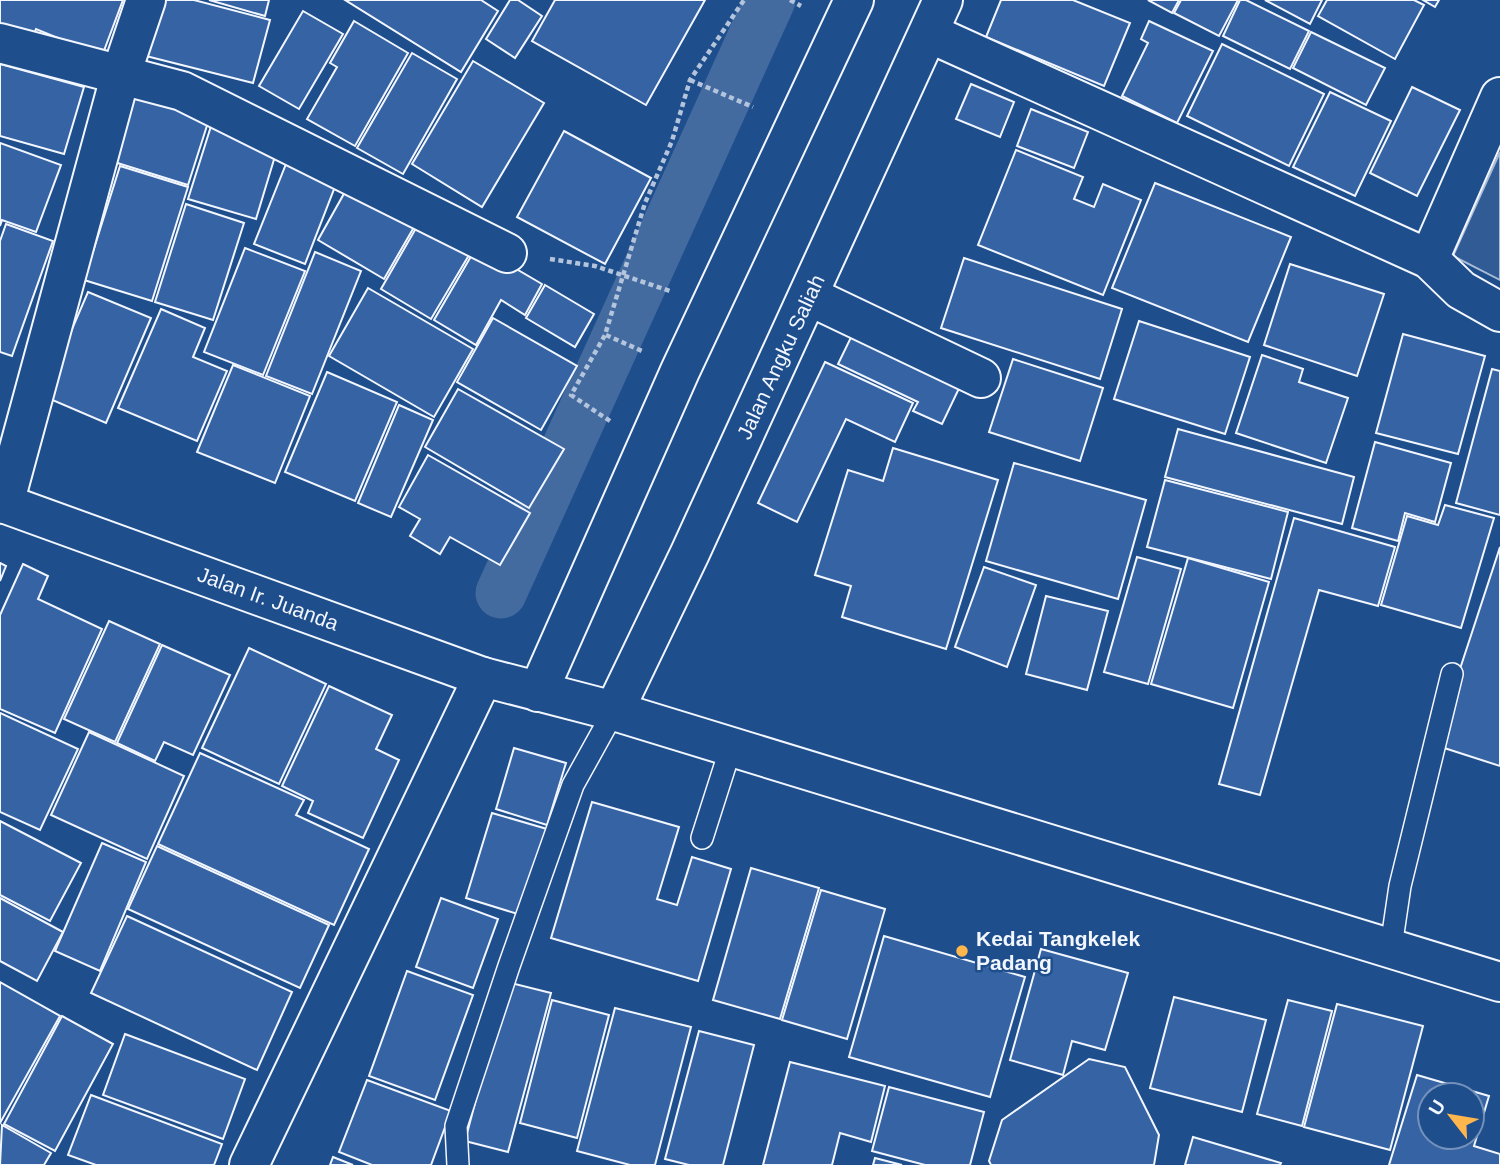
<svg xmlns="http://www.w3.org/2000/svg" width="1500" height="1165" font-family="Helvetica,sans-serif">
	<rect width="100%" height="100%" fill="#1f4e8c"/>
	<polygon fill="#305b95" stroke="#a8bbd7" stroke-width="2" points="1500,152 1500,280 1453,256"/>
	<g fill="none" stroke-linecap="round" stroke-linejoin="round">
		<polyline stroke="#446ba0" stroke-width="51" points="501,593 770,0"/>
	</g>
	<g fill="#3563a3" stroke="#f2f6ff" stroke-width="2" fill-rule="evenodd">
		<polygon points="0,0 123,0 102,56 36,29 31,42 0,29"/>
		<polygon points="156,0 194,0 270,20 253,83 142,55"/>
		<polygon points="209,0 269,0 265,16"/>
		<polygon points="345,0 481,0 498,11 461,72"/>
		<polygon points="510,0 518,0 542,16 515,58 486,39"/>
		<polygon points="555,0 705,0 646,105 532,41"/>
		<polygon points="1001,0 1073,0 1130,23 1104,86 986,37"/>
		<polygon points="1148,0 1179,0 1172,13"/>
		<polygon points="1181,0 1238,0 1219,36 1174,13"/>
		<polygon points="1240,0 1246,0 1309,31 1290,69 1223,36"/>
		<polygon points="1265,0 1322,0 1310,24"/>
		<polygon points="1327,0 1414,0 1424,5 1395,59 1318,16"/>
		<polygon points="1423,0 1439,0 1435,7"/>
		<polygon points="303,11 343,34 299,109 259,86"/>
		<polygon points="354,21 408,53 355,146 307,119 337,67 330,63"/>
		<polygon points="1149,21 1213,51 1177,123 1122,96 1148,43 1141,39"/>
		<polygon points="1311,32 1385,68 1366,105 1293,68"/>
		<polygon points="1222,44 1324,94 1289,166 1187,116"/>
		<polygon points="412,53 457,79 403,174 357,148"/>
		<polygon points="473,61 544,103 482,207 412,164"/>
		<polygon points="0,64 84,87 64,154 0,136"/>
		<polygon points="971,84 1014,102 1000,137 956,119"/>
		<polygon points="134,86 212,110 188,185 111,161"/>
		<polygon points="1412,87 1460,110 1417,196 1370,173"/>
		<polygon points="1330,92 1391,121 1355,196 1293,167"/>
		<polygon points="1031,109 1088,132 1074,168 1017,146"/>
		<polygon points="212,123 279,143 256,219 188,199"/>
		<polygon points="564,131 651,178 605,264 517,217"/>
		<polygon points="0,143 61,165 36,232 2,220 0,226"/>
		<polygon points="1016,150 1083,177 1074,199 1094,207 1103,184 1141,200 1103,295 978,245"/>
		<polygon points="286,164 336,184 305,264 254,244"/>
		<polygon points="120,166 188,187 152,301 84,280"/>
		<polygon points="350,183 417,222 384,279 318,240"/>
		<polygon points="1155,183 1291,237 1248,342 1112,288"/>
		<polygon points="186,204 244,223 213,320 155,302"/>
		<polygon points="423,216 475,245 431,319 381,289"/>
		<polygon points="6,224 53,241 12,356 0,352 0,241"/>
		<polygon points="477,246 542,284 525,315 501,300 476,345 434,320"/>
		<polygon points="245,248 305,271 263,375 204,352"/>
		<polygon points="315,252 361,271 312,394 266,376"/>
		<polygon points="964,258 1122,309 1100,379 941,328"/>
		<polygon points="1290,264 1384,294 1357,376 1264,345"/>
		<polygon points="545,285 594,314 575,347 526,318"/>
		<polygon points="368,288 473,349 434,417 329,356"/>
		<polygon points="88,292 151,318 106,423 43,396"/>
		<polygon points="161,309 205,328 193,357 227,371 197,441 118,408"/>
		<polygon points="493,318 577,366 541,430 457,382"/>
		<polygon points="1139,321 1250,357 1225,434 1114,399"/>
		<polygon points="856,327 964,378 942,424 913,411 918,402 838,364"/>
		<polygon points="1403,334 1485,356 1458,454 1376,433"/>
		<polygon points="1262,355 1303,369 1299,382 1348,398 1326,463 1236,433"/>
		<polygon points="1013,359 1103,388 1080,461 989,432"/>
		<polygon points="825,362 913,403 895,442 846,419 797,522 758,503"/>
		<polygon points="233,365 310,396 275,483 197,452"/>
		<polygon points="1492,369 1500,371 1500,515 1456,503"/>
		<polygon points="327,372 397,402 355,501 285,472"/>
		<polygon points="458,389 564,449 529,508 425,447"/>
		<polygon points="399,405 433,420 391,517 358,503"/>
		<polygon points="1178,429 1354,477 1342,524 1165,477"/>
		<polygon points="1375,442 1451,463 1435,522 1405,513 1398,541 1352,528"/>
		<polygon points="893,448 998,480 946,649 842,617 851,586 815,575 848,470 883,481"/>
		<polygon points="428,455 530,513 500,565 450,537 440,554 410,536 420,519 399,507"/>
		<polygon points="1014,463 1146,500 1118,599 986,561"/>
		<polygon points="1165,480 1288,512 1271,579 1147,547"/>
		<polygon points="1445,505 1494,518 1461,628 1381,605 1407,516 1438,525"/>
		<polygon points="1294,518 1395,547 1378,606 1319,590 1260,795 1219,784"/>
		<polygon points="1500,547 1500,766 1435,745"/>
		<polygon points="1137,557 1181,569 1148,684 1104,672"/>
		<polygon points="1188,558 1269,582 1233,708 1151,684"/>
		<polygon points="0,563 6,566 0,581"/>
		<polygon points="23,564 48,576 38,599 102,629 55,733 0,709 0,615"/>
		<polygon points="984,567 1036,585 1007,667 955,647"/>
		<polygon points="1046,596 1108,611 1087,690 1026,674"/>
		<polygon points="109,621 160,644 115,742 64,719"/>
		<polygon points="162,645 230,675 193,755 164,742 155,761 117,743"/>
		<polygon points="249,648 326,684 279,784 202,748"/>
		<polygon points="329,686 392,715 376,749 399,760 363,838 308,813 313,801 282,786"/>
		<polygon points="0,713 78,749 40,830 0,812"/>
		<polygon points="89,732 184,776 147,859 51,815"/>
		<polygon points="514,748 566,763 547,825 496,809"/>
		<polygon points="200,753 304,800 296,815 369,849 334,925 158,844"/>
		<polygon points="592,802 679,827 657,899 677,905 692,857 731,869 698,981 551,938"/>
		<polygon points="492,813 547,829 521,915 466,898"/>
		<polygon points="0,821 81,863 50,921 0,895"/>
		<polygon points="102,843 146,862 100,971 55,951"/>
		<polygon points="157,846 329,925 300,988 128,909"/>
		<polygon points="751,868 819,888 780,1019 713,1000"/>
		<polygon points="821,890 885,909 847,1039 782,1020"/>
		<polygon points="0,898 63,932 37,981 0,961"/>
		<polygon points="441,898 498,919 473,988 416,967"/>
		<polygon points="127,916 292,992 257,1070 91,993"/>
		<polygon points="884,936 1025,977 990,1097 849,1057"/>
		<polygon points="1041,949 1128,973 1105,1050 1072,1041 1063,1075 1010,1060"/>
		<polygon points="407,971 473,995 435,1100 369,1076"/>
		<polygon points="0,982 60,1016 0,1123"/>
		<polygon points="507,982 551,993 508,1152 465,1141"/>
		<polygon points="1174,997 1266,1020 1242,1112 1150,1088"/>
		<polygon points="552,1000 609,1015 577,1138 520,1123"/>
		<polygon points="1288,1000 1332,1011 1302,1126 1257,1114"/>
		<polygon points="1337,1004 1423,1026 1390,1150 1304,1127"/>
		<polygon points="615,1008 691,1027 655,1165 630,1165 577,1151"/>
		<polygon points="62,1016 113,1044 55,1151 4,1124"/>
		<polygon points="699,1031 754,1045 723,1165 689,1165 665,1159"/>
		<polygon points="125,1034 245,1079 223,1139 103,1095"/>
		<polygon points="1089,1059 1125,1067 1159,1135 1154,1165 991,1165 989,1161 1002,1120"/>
		<polygon points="790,1062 885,1086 871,1142 840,1133 832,1165 763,1165"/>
		<path d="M1417,1075L1489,1096L1474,1146L1500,1154V1165H1389ZM1430,1095H1472V1137H1430Z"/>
		<polygon points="367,1080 451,1111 431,1165 372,1165 339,1152"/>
		<polygon points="889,1087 984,1112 970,1165 925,1165 872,1151"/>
		<polygon points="91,1095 222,1144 214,1165 96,1165 68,1155"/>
		<polygon points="2,1125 51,1153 44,1165 0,1165"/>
		<polygon points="1193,1137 1281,1163 1280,1165 1185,1165"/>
		<polygon points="333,1157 353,1165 330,1165"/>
		<polygon points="875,1158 902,1165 873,1165"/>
	</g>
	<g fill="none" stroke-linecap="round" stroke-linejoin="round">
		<defs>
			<g id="lane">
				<polyline points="702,838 731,747"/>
				<polyline points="1391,947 1400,886 1452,674"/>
				<polyline points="458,1165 456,1126 509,966 573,785 614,711"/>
			</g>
			<g id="street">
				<polyline points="929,33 1429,259 1461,290 1500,312"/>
				<polyline points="0,43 182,91 507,253"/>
				<polyline points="1429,259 1500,97"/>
				<polyline points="809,296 981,378"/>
				<polyline points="4,504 120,77 146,0"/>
				<polyline points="249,1165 483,677"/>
			</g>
			<g id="secondary">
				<polyline points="538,692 680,371 854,0"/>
				<polyline points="614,711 690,553 943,0"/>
			</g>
			<polyline id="primary" points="0,502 483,677 614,711 1500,982"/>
		</defs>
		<use href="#lane" stroke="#f2f6ff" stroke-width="24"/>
		<use href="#street" stroke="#f2f6ff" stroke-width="42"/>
		<use href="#secondary" stroke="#f2f6ff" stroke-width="42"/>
		<use href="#primary" stroke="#f2f6ff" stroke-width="42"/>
		<g stroke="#b3c4dc" stroke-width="4.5" stroke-dasharray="5 3.5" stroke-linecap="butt">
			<polyline points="790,0 801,6"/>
			<polyline points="690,80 753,107"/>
			<polyline points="550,259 595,266 670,291"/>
			<polyline points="606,335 642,351"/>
			<polyline points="610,421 571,395 605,335 645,203 672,141 690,80 744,0"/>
		</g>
		<use href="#lane" stroke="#1f4e8c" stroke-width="21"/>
		<use href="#street" stroke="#1f4e8c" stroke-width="38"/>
		<use href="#secondary" stroke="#1f4e8c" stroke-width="38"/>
		<use href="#primary" stroke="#1f4e8c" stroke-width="38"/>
	</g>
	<circle fill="#ffb74d" stroke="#1f4e8c" stroke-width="2.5" cx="962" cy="951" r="7"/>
	<g text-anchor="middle" stroke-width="5" stroke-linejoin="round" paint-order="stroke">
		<g font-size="21" fill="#f2f6ff" stroke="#1f4e8c">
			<text transform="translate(781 357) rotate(-65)" y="7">Jalan Angku Saliah</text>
			<text transform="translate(268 599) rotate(20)" y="7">Jalan Ir. Juanda</text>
		</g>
		<g font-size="21" font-weight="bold" fill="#f2f6ff" stroke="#1f4e8c" text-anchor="start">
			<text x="976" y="946">Kedai Tangkelek<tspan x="976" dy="24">Padang</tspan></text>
		</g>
	</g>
	<g transform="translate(1451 1116) rotate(301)"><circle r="33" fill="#1f4e8c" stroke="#7391ba" stroke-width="2"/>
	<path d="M0-5L12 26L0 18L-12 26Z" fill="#ffb74d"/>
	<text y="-10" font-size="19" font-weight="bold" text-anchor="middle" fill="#f2f6ff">U</text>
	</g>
</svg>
